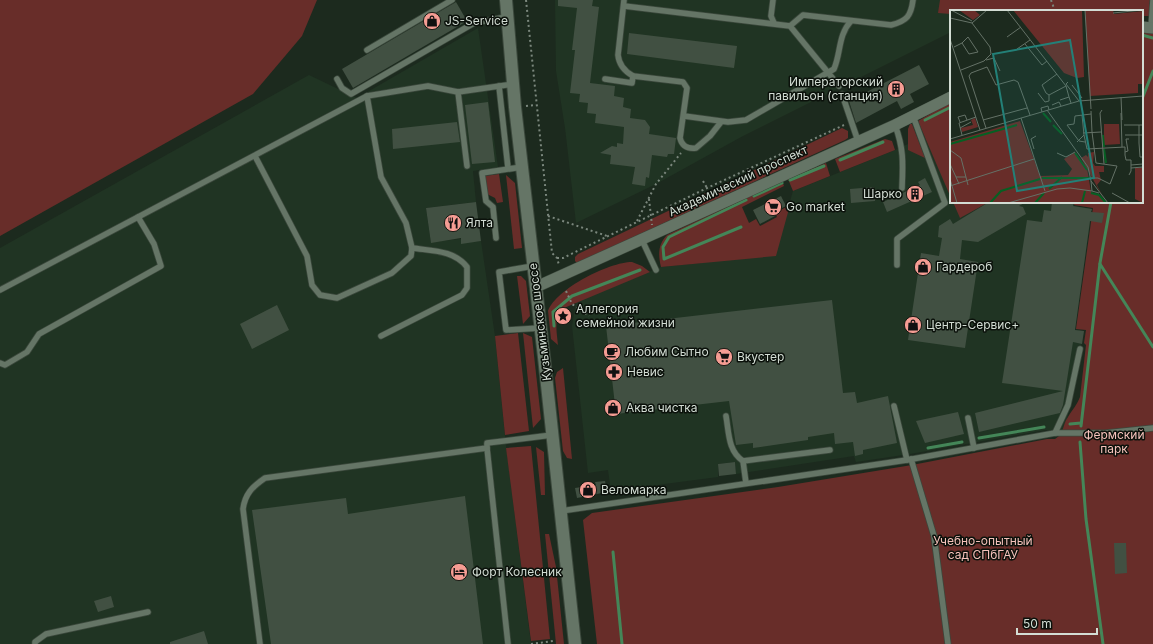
<svg xmlns="http://www.w3.org/2000/svg" width="1153" height="644" font-family="Inter,sans-serif">
	<rect width="100%" height="100%" fill="#1c2a1e"/>
	<g fill="#203423">
		<polygon points="555,0 1027,0 951,11 951,32 743,136 656,184 576,223 565,128 556,71"/>
		<polygon points="478,28 498,167 473,171 476,202 426,208 431,242 461,239 461,243 481,241 495,336 506,446 531,644 0,644 0,248 309,75 357,98"/>
		<polygon points="951,124 951,202 1074,202 1074,206 1092,209 1075,330 1084,331 1065,430 1045,430 910,454 856,462 854,456 736,474 735,462 718,464 718,477 611,491 608,470 588,473 572,326 576,302 661,267 701,263 785,219 793,191 895,150"/>
	</g>
	<g fill="#682d29">
		<polygon points="0,0 317,0 302,36 253,94 0,236"/>
		<polygon points="940,0 1150,0 1149,16 1142,16 1142,11 951,11 951,14 938,13"/>
		<path d="M1142,32L1153,33V644H597L583,520L592,513L778,487L912,465L1047,439H1055C1065,433 1062,425 1068,417C1072,410 1077,405 1080,397L1086,345L1084,343L1086,330L1076,329L1093,208L1074,205L1075,202H1142Z"/>
		<polygon points="951,102 951,198 918,121"/>
		<polygon points="910,124 912,124 925,158 908,150 908,129"/>
		<polygon points="842,128 848,131 848,138 845,140 577,263 575,261 575,257 578,254"/>
		<polygon points="885,139 892,141 895,150 840,172 835,159"/>
		<polygon points="826,163 830,176 793,191 788,179"/>
		<polygon points="499,174 503,202 497,203 495,198 487,194 485,176"/>
		<polygon points="506,175 515,183 522,248 514,249"/>
		<path d="M782,181L784,186L742,207L749,223L756,219L760,226L777,217L775,213L790,205L776,256L661,267C658,255 658,244 667,235Z"/>
		<polygon points="953,202 989,202 960,218"/>
		<path d="M632,262L642,266L650,272L564,308C553,317 557,332 558,345L551,339L548,311C556,289 609,262 632,262Z"/>
		<polygon points="517,276 521,276 526,281 530,316 523,324"/>
		<polygon points="518,333 529,431 505,435 495,336"/>
		<polygon points="523,333 532,337 541,419 533,428"/>
		<polygon points="563,368 572,459 567,458 563,451 555,378 557,372"/>
		<polygon points="531,446 550,639 531,641 506,448"/>
		<polygon points="536,447 544,452 545,495 541,495"/>
		<polygon points="545,534 549,534 556,567 564,644 556,644"/>
	</g>
	<g fill="none" stroke-linecap="round" stroke-linejoin="round">
		<g stroke="#448658" stroke-width="3">
			<polyline points="1142,35 1153,38"/>
			<polyline points="1142,99 1153,71"/>
			<polyline points="925,120 951,107"/>
			<polyline points="840,160 883,142"/>
			<polyline points="790,180 824,166"/>
			<polyline points="754,196 782,183"/>
			<polyline points="741,227 664,259 663,247 669,237 746,200"/>
			<polyline points="1100,264 1153,347"/>
			<polyline points="554,326 553,312 572,296 640,270"/>
			<polyline points="1070,424 1081,423"/>
			<polyline points="1081,426 1100,263 1111,202"/>
			<polyline points="979,438 1044,427"/>
			<polyline points="1080,442 1086,519 1103,644"/>
			<polyline points="928,448 962,442"/>
			<polyline points="613,552 622,644"/>
		</g>
	</g>
	<g fill="#415042">
		<polygon points="558,0 593,0 592,6 599,7 590,83 615,86 614,96 624,98 623,107 631,109 630,118 645,120 650,127 649,134 676,138 674,154 668,154 667,157 652,155 649,178 646,177 645,186 632,184 635,167 610,164 611,155 600,153 612,146 617,147 617,143 623,144 624,127 595,123 596,114 587,113 588,103 579,102 580,94 570,93 575,50 572,50 577,8 558,6"/>
		<polygon points="456,2 467,21 353,88 342,69"/>
		<polygon points="629,33 737,46 734,68 627,54"/>
		<polygon points="919,65 929,84 910,94 914,102 901,109 897,101 856,123 849,101"/>
		<polygon points="488,102 495,162 472,164 465,105"/>
		<polygon points="457,122 460,142 393,149 392,129"/>
		<polygon points="925,178 932,192 887,212 883,202 920,185 918,182"/>
		<polygon points="874,187 875,201 851,203 850,189"/>
		<polygon points="781,196 786,206 774,212 775,216 760,224 753,210"/>
		<polygon points="476,202 481,241 461,244 461,238 431,243 426,208"/>
		<polygon points="989,202 1026,202 1019,206 1023,207 1026,214 978,242 962,240 960,259 978,262 965,348 908,340 921,253 939,256 942,238 938,237 939,226 950,219 953,224"/>
		<polygon points="1052,202 1074,202 1073,206 1092,209 1091,212 1104,213 1102,223 1090,221 1075,330 1084,331 1082,344 1073,342 1063,405 1060,413 979,432 975,413 1063,391 1002,383 1027,220 1042,222 1044,210 1051,211"/>
		<polygon points="832,300 843,393 855,392 857,403 888,396 897,443 863,450 863,454 855,456 853,442 835,444 834,433 808,437 808,440 753,448 753,443 736,445 729,401 616,414 606,326"/>
		<polygon points="277,305 289,330 252,349 240,324"/>
		<polygon points="958,412 964,434 925,443 916,421"/>
		<polygon points="735,462 736,474 719,476 718,464"/>
		<polygon points="605,481 607,492 577,498 575,488 596,485 595,482"/>
		<polygon points="465,496 483,644 271,644 252,510 346,498 348,514"/>
		<polygon points="1114,543 1126,543 1127,573 1115,574"/>
		<polygon points="111,596 114,607 98,612 94,601"/>
		<polygon points="204,631 208,644 170,644 170,642"/>
	</g>
	<g fill="none" stroke-linecap="round" stroke-linejoin="round">
		<defs>
			<g id="lane">
				<path d="M624,0L618,55C619,65 624,71 633,76L683,82L687,88L680,138C682,146 687,149 696,148L710,136L721,122"/>
				<polyline points="773,0 771,16 774,23"/>
				<polyline points="624,6 790,26 839,86"/>
				<path d="M790,26L803,15L891,25C907,21 911,16 913,0"/>
				<polyline points="1151,28 1153,0"/>
				<polyline points="367,50 452,0"/>
				<polyline points="337,79 342,88 351,94 474,23 506,17"/>
				<polyline points="605,79 632,83 633,76"/>
				<polyline points="499,86 508,168"/>
				<polyline points="842,94 858,141"/>
				<path d="M684,116L728,122L746,120L834,69C841,53 838,35 851,21"/>
				<path d="M895,125C904,149 903,164 902,188"/>
				<polyline points="255,156 307,256 312,285 320,295 337,298 392,273 411,256 412,248 406,223 381,177 367,96"/>
				<polyline points="467,166 458,92 513,84"/>
				<polyline points="496,238 493,207 486,201 482,173 522,167"/>
				<polyline points="642,240 656,270"/>
				<polyline points="897,265 897,239 945,203 913,116"/>
				<polyline points="533,266 499,272 506,330 540,328"/>
				<polyline points="0,290 367,96 428,86 458,92"/>
				<path d="M381,336L462,295L467,288V267C454,250 432,251 412,248"/>
				<polyline points="0,363 5,365 27,352 39,334 161,266 154,244 138,217"/>
				<polyline points="894,406 907,460"/>
				<path d="M726,416C729,433 728,451 743,461L830,450"/>
				<polyline points="968,418 974,448"/>
				<polyline points="1055,433 1068,405 1080,349"/>
				<polyline points="487,448 508,644"/>
				<polyline points="911,459 934,536 948,644"/>
				<polyline points="743,461 746,483"/>
				<polyline points="561,511 907,460 1055,433 1105,433 1153,428"/>
				<polyline points="35,644 35,642 46,634 148,612"/>
				<path d="M260,644L243,509C245,494 252,487 265,478L487,448V443L552,435"/>
			</g>
			<g id="street">
				<polyline points="1142,27 1153,28"/>
				<polyline points="536,287 895,125 951,97"/>
			</g>
			<polyline id="secondary" points="506,0 515,107 544,357 575,644"/>
		</defs>
		<use href="#lane" stroke="#3b483c" stroke-width="7"/>
		<use href="#street" stroke="#3b483c" stroke-width="12"/>
		<use href="#secondary" stroke="#3b483c" stroke-width="14"/>
		<g stroke="#7b877d" stroke-width="2" stroke-dasharray="2 3" stroke-linecap="butt">
			<polyline points="526,0 552,253 557,258 559,265"/>
			<polyline points="1051,0 1055,11"/>
			<polyline points="526,106 536,105"/>
			<polyline points="703,181 707,188"/>
			<polyline points="649,199 652,225"/>
			<polyline points="548,216 607,236"/>
			<polyline points="637,221 656,184 681,153"/>
			<polyline points="557,258 563,258 707,188 844,125"/>
			<polyline points="566,291 572,304 589,316"/>
			<polyline points="531,644 553,641"/>
		</g>
		<use href="#lane" stroke="#657566" stroke-width="5.5"/>
		<use href="#street" stroke="#657566" stroke-width="11"/>
		<use href="#secondary" stroke="#657566" stroke-width="12"/>
	</g>
	<defs>
		<symbol id="shop-disc" viewBox="-11 -11 22 22"><circle r="9.5" fill="#f59c93" stroke="#0b110b"/><path d="M-5-2.5h2.3a2.7 3.5 0 0 1 5.4 0H5L5.5 6h-11ZM-1.5-2.5h3a1.5 2.3 0 0 0-3 0Z" fill="#111"/></symbol>
		<symbol id="building-disc" viewBox="-11 -11 22 22"><circle r="9.5" fill="#f59c93" stroke="#0b110b"/><path d="M-4-6H4V6H1V3H-1V6H-4ZM-2.5-4.3h1.7v1.8h-1.7ZM.8-4.3h1.7v1.8H.8ZM-2.5-1h1.7V.8h-1.7ZM.8-1h1.7V.8H.8Z" fill="#111"/></symbol>
		<symbol id="supermarket-disc" viewBox="-11 -11 22 22"><circle r="9.5" fill="#f59c93" stroke="#0b110b"/><path d="M-6-5.5h2.5l.6 2H6L4.5 2H-2.5L-4.4-4H-6ZM-1.5 3.2a1.3 1.3 0 1 0 .1 0ZM3 3.2a1.3 1.3 0 1 0 .1 0Z" fill="#111"/></symbol>
		<symbol id="restaurant-disc" viewBox="-11 -11 22 22"><circle r="9.5" fill="#f59c93" stroke="#0b110b"/><path d="M-5-6h1v4h1v-4h1v4h1v-4h1v5L-1.5 .5V6h-2V.5L-5-1ZM5-6V6H3V1.5H1.5Q1.5-4 5-6Z" fill="#111"/></symbol>
		<symbol id="sight-disc" viewBox="-11 -11 22 22"><circle r="9.5" fill="#f59c93" stroke="#0b110b"/><path d="M0-6L1.8-2.2L6-1.7L2.9 1.2L3.7 5.4L0 3.3L-3.7 5.4L-2.9 1.2L-6-1.7L-1.8-2.2Z" fill="#111"/></symbol>
		<symbol id="cafe-disc" viewBox="-11 -11 22 22"><circle r="9.5" fill="#f59c93" stroke="#0b110b"/><path d="M-5.5-4.5H6V0H3Q3 3.5 0 3.5H-2.5Q-5.5 3.5-5.5 0ZM3-3.2v2h1.7v-2ZM-6 4.5H4V6H-6Z" fill="#111"/></symbol>
		<symbol id="pharmacy-disc" viewBox="-11 -11 22 22"><circle r="9.5" fill="#f59c93" stroke="#0b110b"/><path d="M-2-6h4v4h4v4h-4v4h-4v-4h-4v-4h4Z" fill="#111"/></symbol>
		<symbol id="hotel-disc" viewBox="-11 -11 22 22"><circle r="9.5" fill="#f59c93" stroke="#0b110b"/><path d="M-6-4.5h1.5V1H6V5H4.5V3h-9V5H-6ZM-4 0a1.8 1.8 0 1 1 3.6 0ZM.5 0V-2.5h3Q6-2.5 6 0Z" fill="#111"/></symbol>
	</defs>
	<g fill-rule="evenodd">
		<use href="#shop-disc" x="422" y="11" width="20" height="20"/>
		<use href="#building-disc" x="886" y="79" width="20" height="20"/>
		<use href="#building-disc" x="905" y="184" width="20" height="20"/>
		<use href="#supermarket-disc" x="763" y="197" width="20" height="20"/>
		<use href="#restaurant-disc" x="443" y="213" width="20" height="20"/>
		<use href="#shop-disc" x="913" y="257" width="20" height="20"/>
		<use href="#sight-disc" x="553" y="306" width="20" height="20"/>
		<use href="#shop-disc" x="903" y="315" width="20" height="20"/>
		<use href="#cafe-disc" x="602" y="342" width="20" height="20"/>
		<use href="#supermarket-disc" x="714" y="347" width="20" height="20"/>
		<use href="#pharmacy-disc" x="604" y="362" width="20" height="20"/>
		<use href="#shop-disc" x="603" y="398" width="20" height="20"/>
		<use href="#shop-disc" x="578" y="480" width="20" height="20"/>
		<use href="#hotel-disc" x="449" y="562" width="20" height="20"/>
	</g>
	<g text-anchor="middle" stroke-width="3" stroke-linejoin="round" paint-order="stroke">
		<g font-size="12" fill="#d3ddd4" stroke="#0b110b" text-anchor="start">
			<text x="445" y="25">JS-Service</text>
			<text x="883" y="86" text-anchor="end">Императорский<tspan x="883" dy="14">павильон (станция)</tspan></text>
			<text x="902" y="198" text-anchor="end">Шарко</text>
			<text x="786" y="211">Go market</text>
			<text x="466" y="227">Ялта</text>
			<text x="936" y="271">Гардероб</text>
			<text x="576" y="313">Аллегория<tspan x="576" dy="14">семейной жизни</tspan></text>
			<text x="926" y="329">Центр-Сервис+</text>
			<text x="625" y="356">Любим Сытно</text>
			<text x="737" y="361">Вкустер</text>
			<text x="627" y="376">Невис</text>
			<text x="626" y="412">Аква чистка</text>
			<text x="601" y="494">Веломарка</text>
			<text x="472" y="576">Форт Колесник</text>
		</g>
		<g font-size="12" fill="#d3ddd4" stroke="#0b110b">
			<text transform="translate(738 181) rotate(-25)" y="4">Академический проспект</text>
			<text transform="translate(540 322) rotate(-97)" y="4">Кузьминское шоссе</text>
		</g>
		<g font-size="12" fill="#f6c2bb" stroke="#0b110b">
			<text x="1114" y="439">Фермский<tspan x="1114" dy="14">парк</tspan></text>
			<text x="983" y="545">Учебно-опытный<tspan x="983" dy="14">сад СПбГАУ</tspan></text>
		</g>
	</g>
	<g transform="translate(950 10)">
		<rect width="193" height="193" fill="#1c2a1e"/>
		<path d="M9,0H24L30,5L23,10ZM63,0H132L134,67L127,68L114,63ZM135,0H163L164,4L193,1V74H188V83L140,86ZM25,108L28,117L12,122L11,118L23,115L21,110ZM70,111L90,166L118,165L122,159L114,149L125,142L137,158L141,182L149,185L157,193H0V132ZM154,114H169L170,134L154,135ZM144,142L143,153L145,156H154V162H149L151,170L147,175L154,189L131,148L136,145L138,147V143ZM185,158H193V193L185,189Z" fill="#682d29"/>
		<path fill="none" stroke="#066023" stroke-width="2" d="M93,103L101,112M103,115L112,124M153,125L154,137M0,134L67,115M154,139L156,153M125,143L137,160M92,168H140M99,179L112,167M141,183L149,185L156,193M40,193L51,181L90,169M85,193L94,183M132,193L135,181"/>
		<path fill="none" stroke="#657267" stroke-width="1" d="M1,0L22,11M57,0L116,76L119,87M135,0L141,99M163,3L192,0M0,8L22,13M57,27L71,17M0,29L30,120M75,34L92,55L97,51M4,37L12,33L19,44L28,42L18,27L12,33M67,39L80,30M36,50L44,48L50,61M11,60L34,51L41,44L40,37L22,13L37,0M107,64L92,75L96,83L99,85L116,76M118,72L116,74L129,91M122,75L132,88M88,83L95,92L99,91V85M171,87L172,110M110,90L119,87L121,93M102,95L109,92L111,96M97,100L138,157L141,171L158,193M152,100L150,103L154,154M141,101L142,122M92,102L91,98L98,96L99,100M171,103L172,137M71,108L95,181M33,110L77,98M10,112L8,107L15,105L17,110M117,115L124,114L125,106L141,104M117,115L129,131L135,132M174,115H193M189,115V125H193M10,118L21,112M36,118L19,66L21,63L37,57L46,75L64,70L68,72L80,105M133,123L151,122M12,125L9,113L26,107M134,125L137,139L175,137V145M175,125H189V133M0,129L129,91L193,86M127,132L134,125L132,105M189,133L190,147H193M84,139L81,129L86,126M0,140L11,148L18,175M175,142L178,141L176,129H179M107,143L116,147L125,142M175,145L176,150H181V161L179,165M0,154L6,167M181,155L193,154M181,158L193,157M141,168H148L160,174L167,156L146,153L142,122M0,169L7,193M141,171L142,181L149,183M9,174L6,167H16M0,176L84,149M162,183L180,193M58,193L107,179L120,178L142,181"/>
		<path fill="#238078" fill-opacity="0.15" stroke="#238078" stroke-width="2" d="M120,30L144,168L67,181L43,44Z"/>
		<rect width="193" height="193" fill="none" stroke="#d3ddd4" stroke-width="2"/>
	</g>
	<path d="M1017 628v6h80v-6" fill="none" stroke="#d3ddd4" stroke-width="2"/>
	<text x="1023" y="628" font-size="12" fill="#d3ddd4" stroke="#0b110b" stroke-width="3" paint-order="stroke">50 m</text>
</svg>
